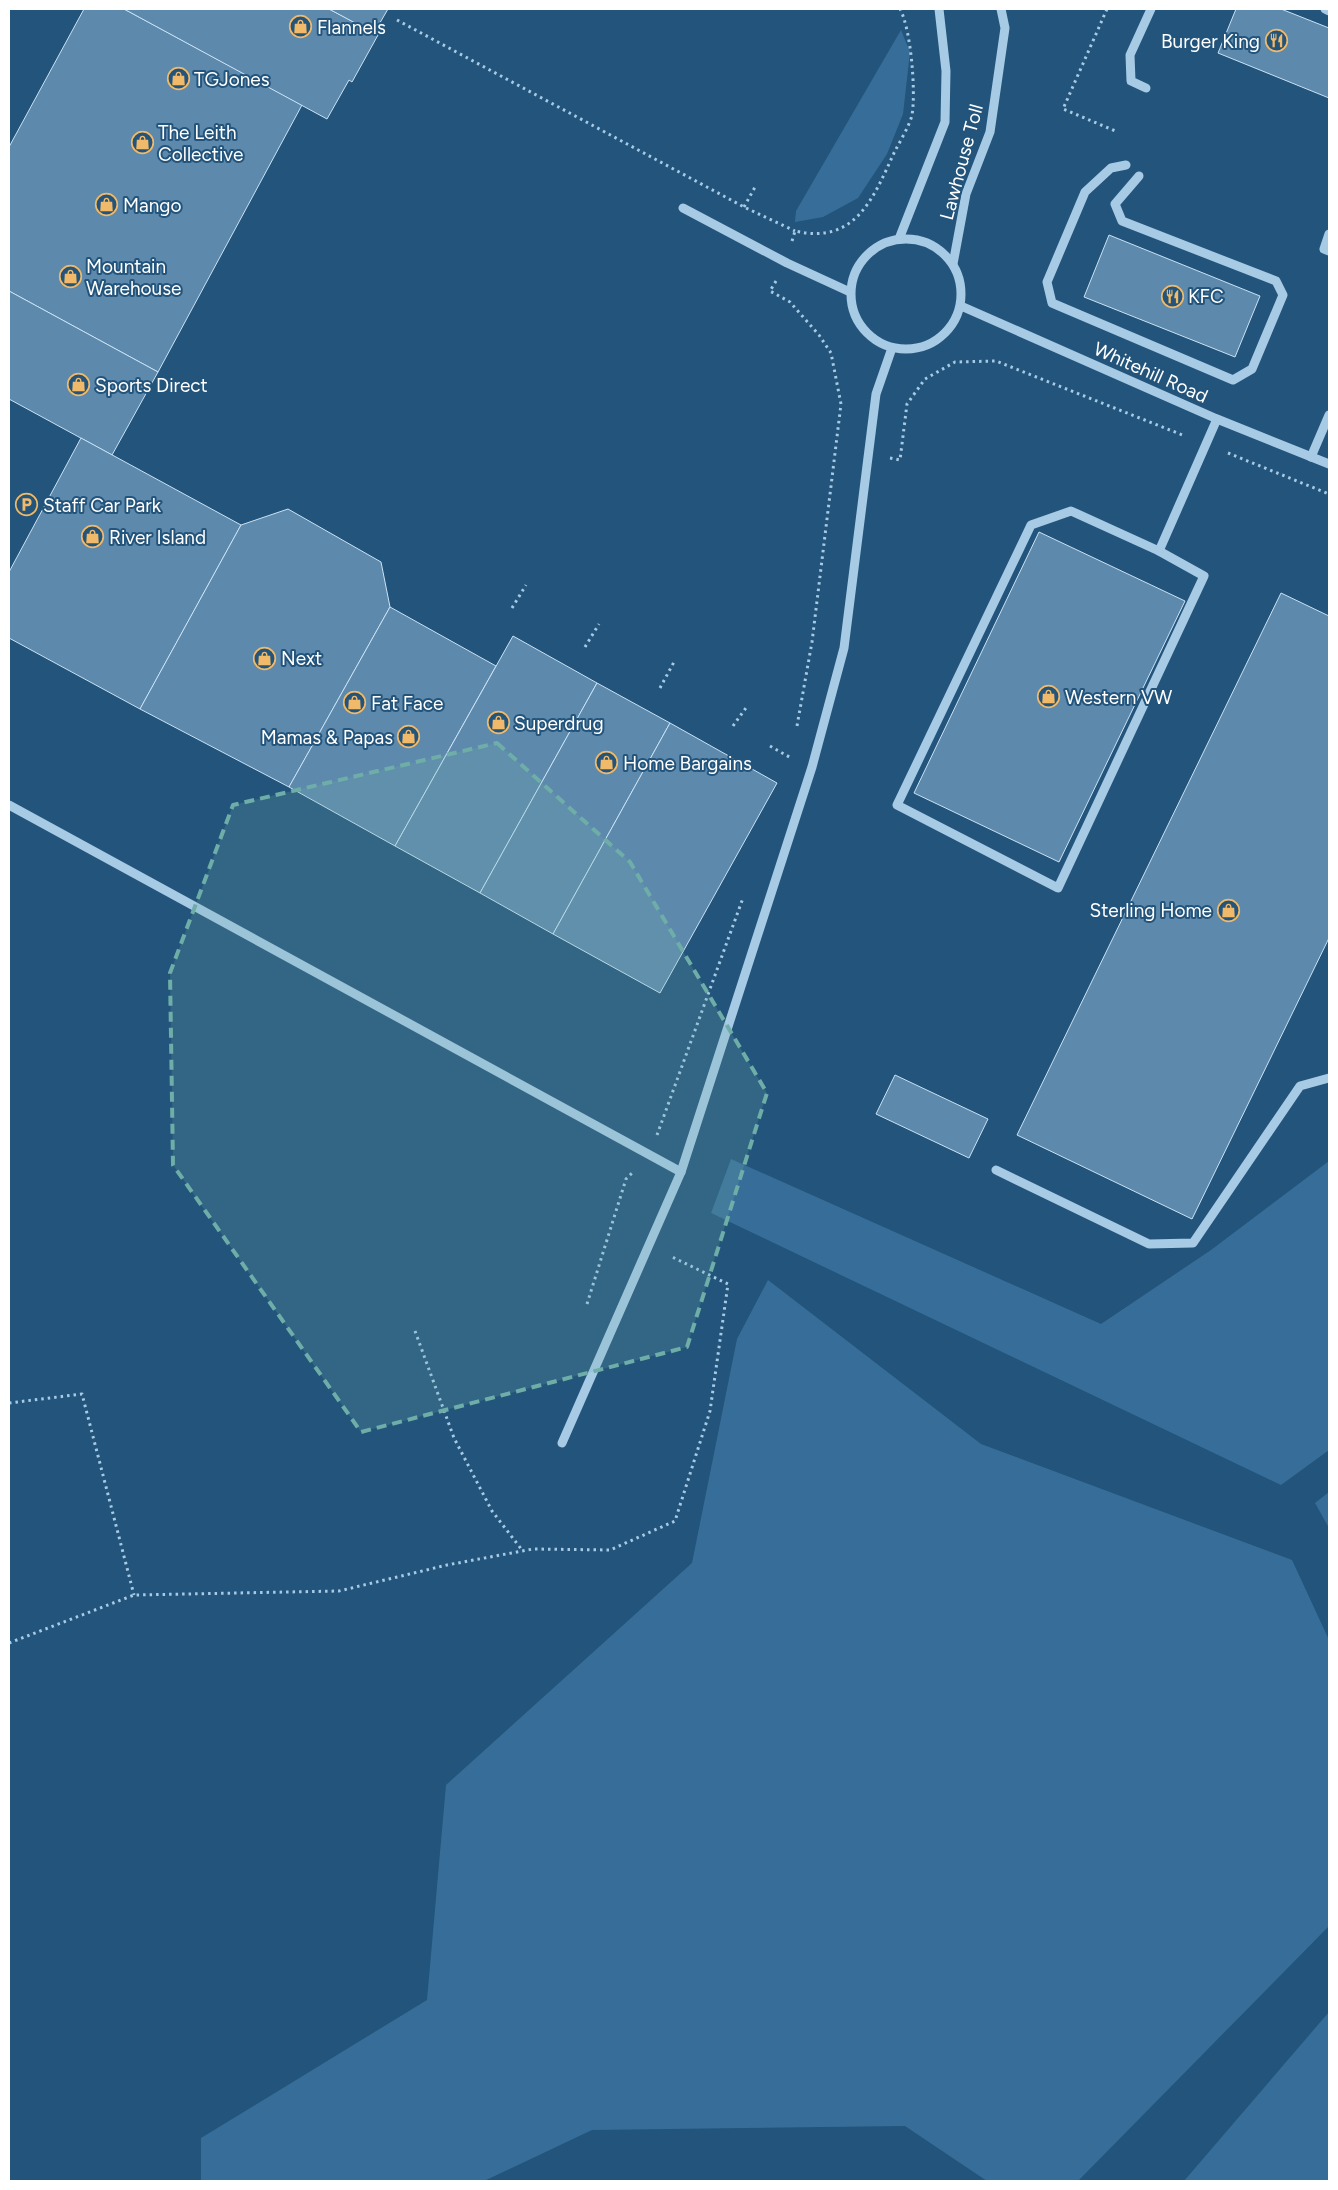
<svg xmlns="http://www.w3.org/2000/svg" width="1338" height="2190" font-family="Figtree,sans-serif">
	<rect width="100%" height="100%" fill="#23547b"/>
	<g fill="#376e99">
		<polygon points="901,30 910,52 903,114 887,154 858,198 823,217 795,222 796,211"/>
		<polygon points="731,1159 1101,1324 1211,1250 1329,1161 1329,1450 1281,1485 711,1213"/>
		<polygon points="768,1280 981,1444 1292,1560 1329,1640 1329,1926 1078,2181 987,2181 905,2126 592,2130 484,2181 201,2181 201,2138 427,2000 446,1785 692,1563 737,1339"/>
		<polygon points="1329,1492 1329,1528 1315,1503"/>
		<polygon points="1329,2012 1329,2181 1184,2181"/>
	</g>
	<g fill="#5d89ad" stroke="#cae2f4">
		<polygon points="84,9 124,9 302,105 158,372 9,291 9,147"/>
		<polygon points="124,9 329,9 378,35 352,82 349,80 327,119"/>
		<polygon points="329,9 388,9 374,33"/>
		<polygon points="1236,9 1281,9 1329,28 1329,98 1218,53"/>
		<polygon points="1109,235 1260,296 1235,357 1084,297"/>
		<polygon points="9,291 158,372 112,455 9,399"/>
		<polygon points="81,438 241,525 140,709 9,638 9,572"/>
		<polygon points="288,509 381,562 390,607 289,787 140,709 241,525"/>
		<polygon points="1039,532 1185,601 1059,862 914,793"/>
		<polygon points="1281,593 1329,616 1329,938 1192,1219 1017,1135"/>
		<polygon points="390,607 496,666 395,846 289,787"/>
		<polygon points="513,636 597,683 480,893 395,846"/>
		<polygon points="597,683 670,723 553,934 480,893"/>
		<polygon points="670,723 777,783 660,993 553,934"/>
		<polygon points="895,1075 988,1119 969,1158 876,1114"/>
	</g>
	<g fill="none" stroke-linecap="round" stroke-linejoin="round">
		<g stroke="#a7cae5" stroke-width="3" stroke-dasharray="2.5 4" stroke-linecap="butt">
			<polyline points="1107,9 1063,109 1118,132"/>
			<polyline points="397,20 744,207 795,231"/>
			<polyline points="744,207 755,187"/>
			<path d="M792,241L795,231C855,245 873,199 894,153C900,141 909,127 912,115C916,92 911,29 900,9"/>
			<polyline points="776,281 770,291 790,302 819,335 831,353 841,404 812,642 797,726"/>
			<polyline points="1228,453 1329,494"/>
			<polyline points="890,458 900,460 907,404 925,379 955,362 996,361 1185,436"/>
			<polyline points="512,608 526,585"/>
			<polyline points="585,647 599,624"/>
			<polyline points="660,688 674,662"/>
			<polyline points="733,726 748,705"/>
			<polyline points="770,746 791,758"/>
			<polyline points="657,1135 743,898"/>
			<polyline points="587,1304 626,1179 633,1172"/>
			<polyline points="415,1331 454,1438 492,1511 522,1550"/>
			<polyline points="9,1403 82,1394 134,1595"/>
			<polyline points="9,1643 134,1595 339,1591 447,1565 533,1549 610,1550 675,1521 710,1411 728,1284 670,1256"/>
		</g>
		<g stroke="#a7cae5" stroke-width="9">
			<polyline points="1325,9 1329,11"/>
			<polyline points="1146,88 1131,81 1130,55 1151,9"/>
			<polyline points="1126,165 1111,168 1085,192 1047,282 1052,303 1233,380 1252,369 1283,295 1276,281 1122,221 1115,204 1139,176"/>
			<polyline points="683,208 787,263 850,292"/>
			<polyline points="1329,234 1324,249 1329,251"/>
			<circle cx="906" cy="294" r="55"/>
			<polyline points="899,239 945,122 946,71 939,9"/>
			<polyline points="953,264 966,194 990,132 1005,28 1001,9"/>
			<polyline points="961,306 1217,419 1329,464"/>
			<polyline points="1311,457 1329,415"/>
			<polygon points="1071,511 1159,551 1204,576 1058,888 897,805 1031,525"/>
			<polyline points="1159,551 1217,419"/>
			<polyline points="9,805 681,1172"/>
			<polyline points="996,1170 1149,1244 1193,1243 1300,1086 1329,1078"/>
			<polyline points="562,1443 681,1172 812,767 844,648 876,394 892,348"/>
		</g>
	</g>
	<path fill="#6fada8" fill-opacity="0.2" stroke="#6fada8" stroke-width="4" stroke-dasharray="10 6" stroke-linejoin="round" d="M497,743L630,862L767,1093L687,1347L361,1432L173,1165L170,973L233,805Z"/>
	<defs>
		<symbol id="shop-ring" viewBox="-11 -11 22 22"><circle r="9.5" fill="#23547b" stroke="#f0ba6a" stroke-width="1.5"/><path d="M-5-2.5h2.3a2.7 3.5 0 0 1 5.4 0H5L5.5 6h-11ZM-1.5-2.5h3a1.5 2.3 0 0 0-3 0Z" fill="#f0ba6a"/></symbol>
		<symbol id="restaurant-ring" viewBox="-11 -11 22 22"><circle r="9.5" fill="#23547b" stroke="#f0ba6a" stroke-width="1.5"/><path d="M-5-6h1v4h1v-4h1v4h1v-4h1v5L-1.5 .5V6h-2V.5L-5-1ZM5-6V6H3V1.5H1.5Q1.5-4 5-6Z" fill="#f0ba6a"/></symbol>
		<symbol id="parking-ring" viewBox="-11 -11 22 22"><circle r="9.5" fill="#23547b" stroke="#f0ba6a" stroke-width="1.5"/><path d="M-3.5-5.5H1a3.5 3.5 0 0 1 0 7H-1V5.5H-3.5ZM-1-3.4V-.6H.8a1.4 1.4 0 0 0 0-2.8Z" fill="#f0ba6a"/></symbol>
	</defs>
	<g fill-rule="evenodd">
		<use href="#shop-ring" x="288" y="14" width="25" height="25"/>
		<use href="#restaurant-ring" x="1264" y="28" width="25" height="25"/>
		<use href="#shop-ring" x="166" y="66" width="25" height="25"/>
		<use href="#shop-ring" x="130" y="130" width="25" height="25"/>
		<use href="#shop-ring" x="94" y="192" width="25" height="25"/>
		<use href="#shop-ring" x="58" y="264" width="25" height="25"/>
		<use href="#restaurant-ring" x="1160" y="284" width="25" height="25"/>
		<use href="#shop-ring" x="66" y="372" width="25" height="25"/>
		<use href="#parking-ring" x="14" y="492" width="25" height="25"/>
		<use href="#shop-ring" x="80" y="524" width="25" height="25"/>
		<use href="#shop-ring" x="252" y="646" width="25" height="25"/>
		<use href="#shop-ring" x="1036" y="684" width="25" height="25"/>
		<use href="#shop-ring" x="342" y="690" width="25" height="25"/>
		<use href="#shop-ring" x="486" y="710" width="25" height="25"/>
		<use href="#shop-ring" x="396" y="724" width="25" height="25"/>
		<use href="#shop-ring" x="594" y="750" width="25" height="25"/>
		<use href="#shop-ring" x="1216" y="898" width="25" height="25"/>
	</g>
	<g text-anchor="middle" stroke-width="4" stroke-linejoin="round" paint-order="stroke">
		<g font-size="19" fill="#fff" stroke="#23547b" text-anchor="start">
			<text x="317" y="34">Flannels</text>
			<text x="1260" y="48" text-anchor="end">Burger King</text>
			<text x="194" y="86">TGJones</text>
			<text x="158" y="139">The Leith<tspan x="158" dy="22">Collective</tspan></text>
			<text x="123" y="212">Mango</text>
			<text x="86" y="273">Mountain<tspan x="86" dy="22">Warehouse</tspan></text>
			<text x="1188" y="303">KFC</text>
			<text x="95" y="392">Sports Direct</text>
			<text x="43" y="512">Staff Car Park</text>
			<text x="109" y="544">River Island</text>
			<text x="281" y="665">Next</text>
			<text x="1065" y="704">Western VW</text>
			<text x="371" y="710">Fat Face</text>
			<text x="514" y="730">Superdrug</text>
			<text x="393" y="744" text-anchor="end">Mamas &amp; Papas</text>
			<text x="623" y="770">Home Bargains</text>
			<text x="1212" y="917" text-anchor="end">Sterling Home</text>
		</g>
		<g font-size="19" fill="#fff" stroke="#23547b">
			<text transform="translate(961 162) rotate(-75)" y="7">Lawhouse Toll</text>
			<text transform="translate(1151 372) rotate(24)" y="7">Whitehill Road</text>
		</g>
	</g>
	<rect width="1338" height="2190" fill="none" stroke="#ffffff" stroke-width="20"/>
</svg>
